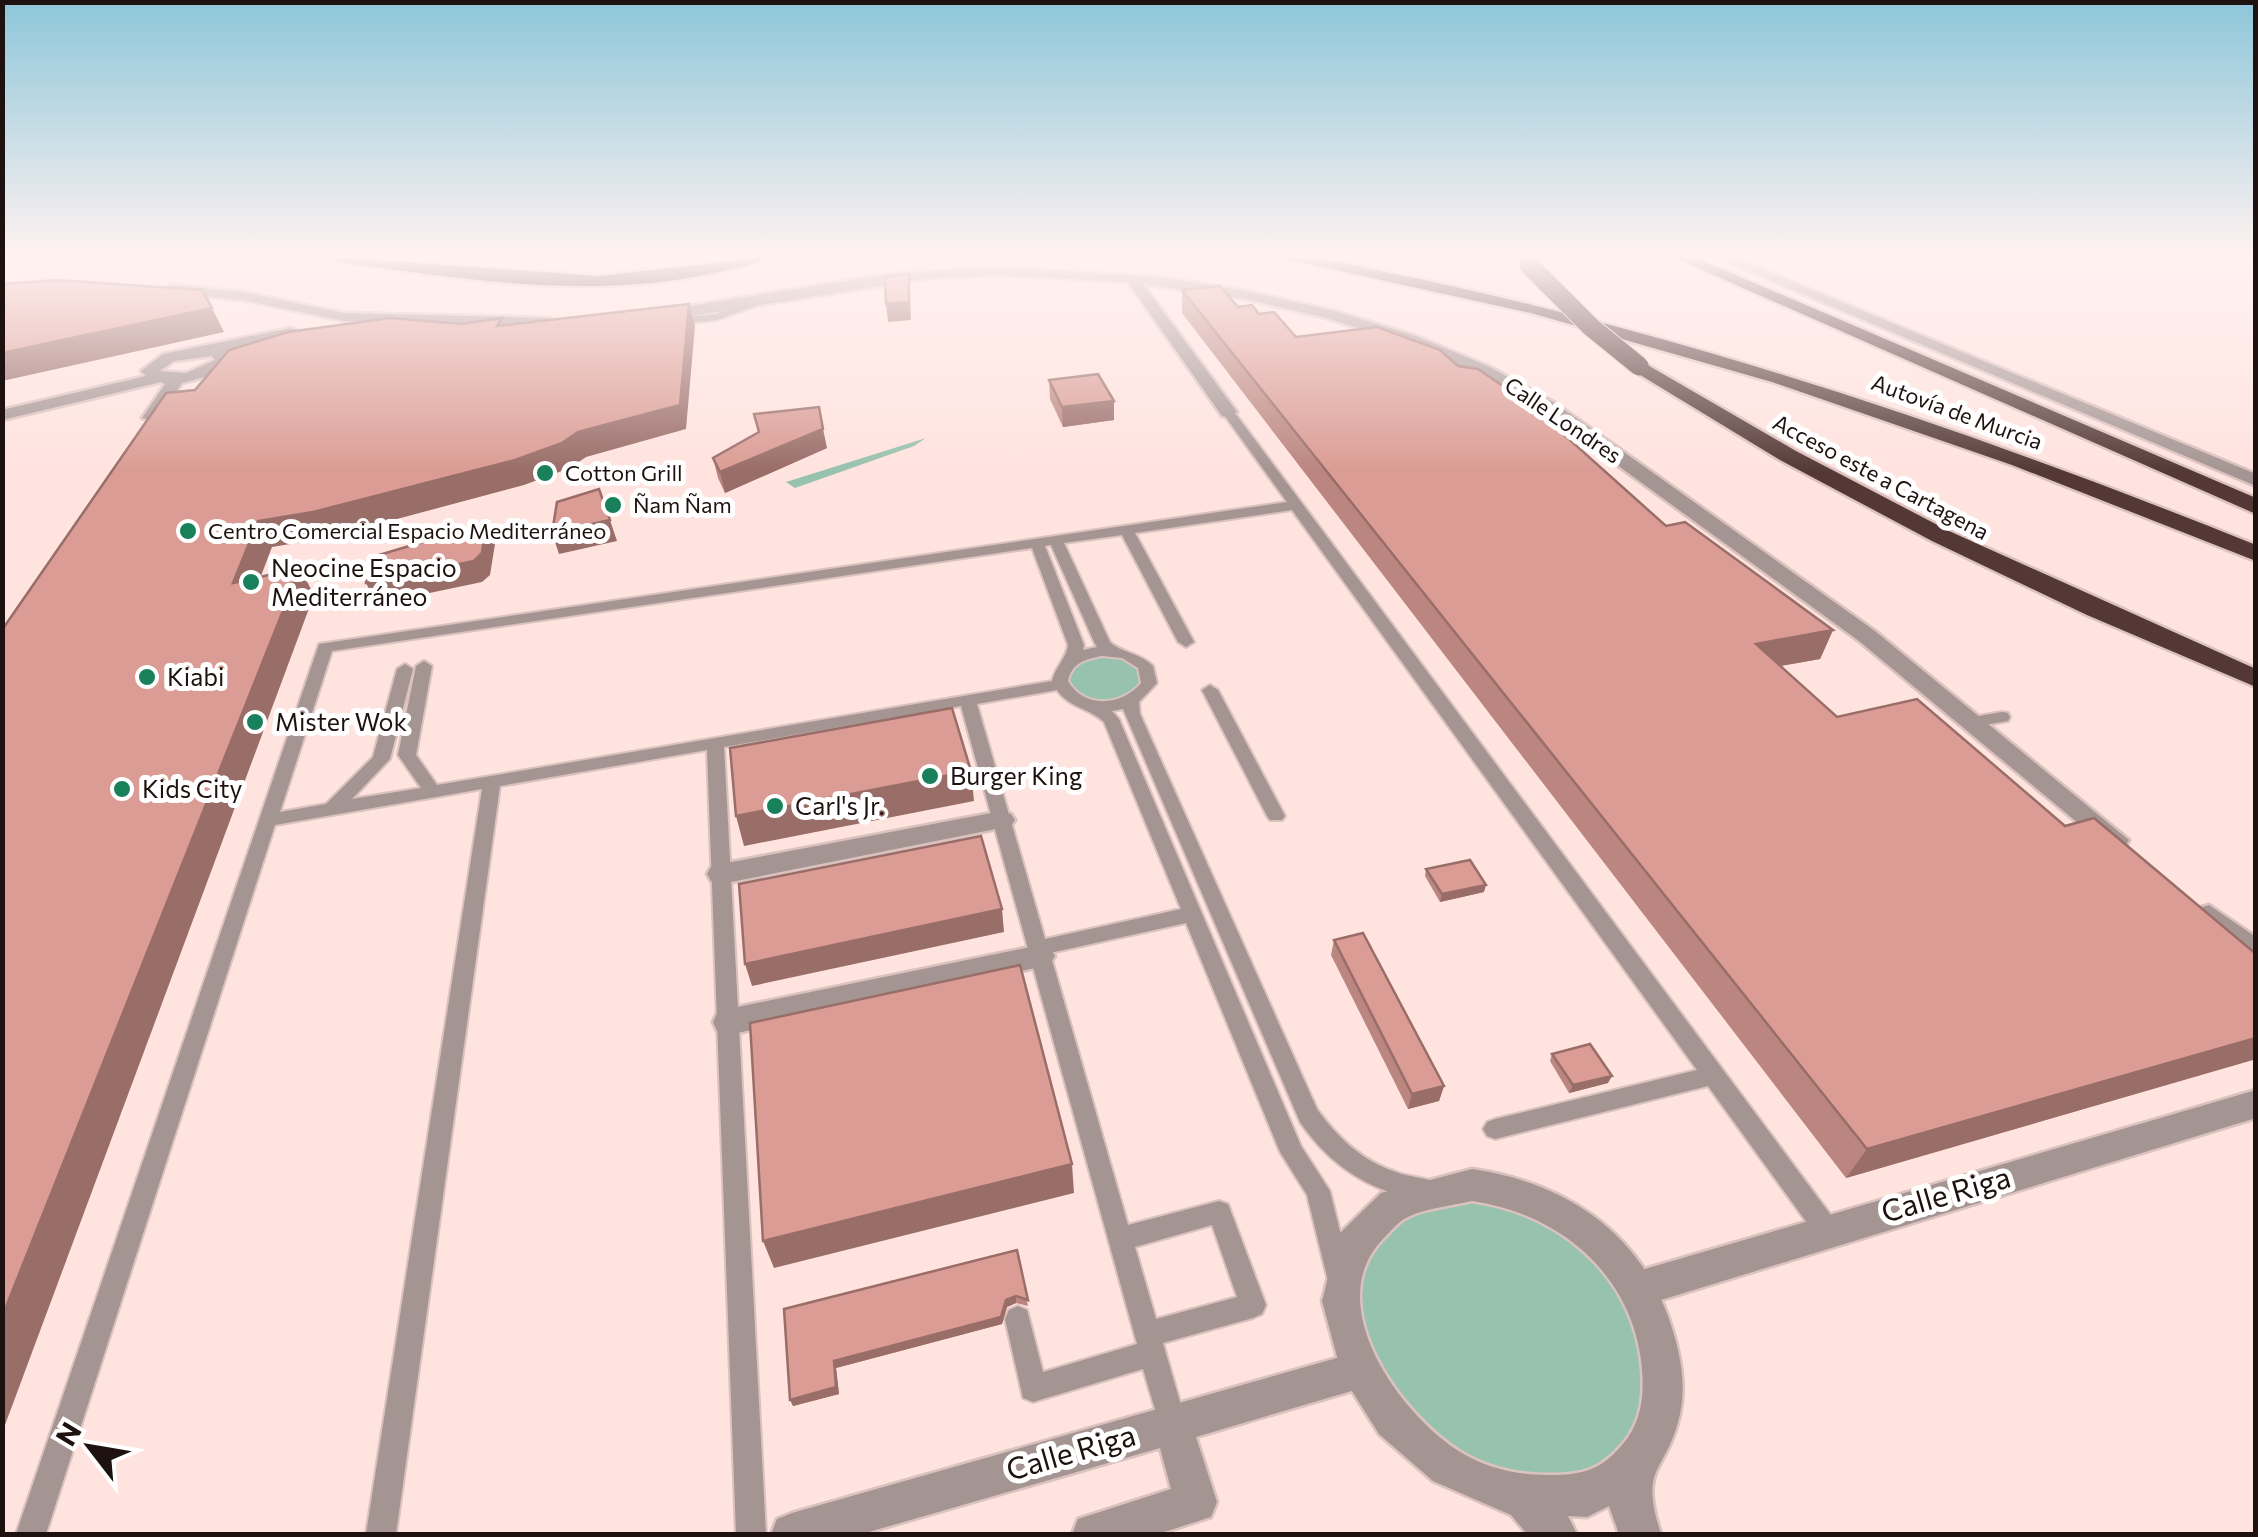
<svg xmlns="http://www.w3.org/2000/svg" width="2258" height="1537" font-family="Commissioner,sans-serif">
	<rect width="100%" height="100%" fill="#ffe3df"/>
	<g fill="#97c2ad">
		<polygon points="926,438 914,446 795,488 786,482"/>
		<polygon points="1102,651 1142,663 1144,691 1096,706 1060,681 1064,667"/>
		<polygon points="1472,1185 1621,1264 1657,1425 1569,1502 1381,1425 1348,1263 1360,1239"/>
	</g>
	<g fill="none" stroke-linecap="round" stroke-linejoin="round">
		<defs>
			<g id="service">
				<polygon points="758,299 762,300 762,304 717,320 671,325 666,322 671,319 715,314"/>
				<path d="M1228,408L1232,409L1836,1222L1839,1230L1836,1238L1827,1242L1818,1238L1708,1086L1495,1139L1487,1136L1483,1129L1487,1122L1495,1119L1697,1070L1292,510L1135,533L1194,642L1186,647L1178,642L1122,535L1064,543L1110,642C1121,653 1139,652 1153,666L1157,683L1139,702L1140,714L1317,1109C1337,1137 1362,1161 1396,1172C1409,1177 1422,1177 1435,1182L1438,1190L1435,1198C1421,1203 1408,1198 1395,1194C1354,1181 1324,1157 1300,1122L1123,709L1112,711L1119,719L1301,1146L1330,1191L1351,1276L1347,1285L1338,1288L1329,1285L1307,1195L1280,1152L1186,923L1050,953L1128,1225L1219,1201L1228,1204L1266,1305L1262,1314L1253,1318L1163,1343L1186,1423L1182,1433L1172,1437L1162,1433L1143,1369L1033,1402L1023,1398L1005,1319L1009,1310L1018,1306L1027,1310L1043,1372L1137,1344L961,706L724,747L766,1534H736L707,750L500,786L396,1534H366L482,789L275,825L46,1534H16L319,644L1287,502L1222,412ZM1051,545L1095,644L1097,647L1083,650L1084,645L1045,546ZM1032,548L1068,645C1066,659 1056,666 1052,681L437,785L416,755L432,666L424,661L416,666L398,755L421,788L352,799L390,759L413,669L405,664L397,669L373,757L326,804L280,812L332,651ZM1102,656L1122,658L1138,668L1141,683C1122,706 1084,709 1068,681C1072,663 1085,659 1102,656ZM1057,690C1068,707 1089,708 1104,722L1181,909L1045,939L977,704ZM1212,1225L1237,1297L1156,1319L1135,1247Z"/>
				<polygon points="1210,685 1218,690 1285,816 1282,820 1270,820 1267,816 1202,690"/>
				<polygon points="2002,712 2008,713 2010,717 2008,721 1973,727 1965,722 1967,718"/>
			</g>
			<g id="minor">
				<polygon points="1715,257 1733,257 2256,474 2256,486"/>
				<polygon points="996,267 1161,277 1246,291 1335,311 1416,336 1490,367 1555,403 1875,631 2129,840 2125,847 2107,847 1859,641 1543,411 1478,374 1405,343 1326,318 1246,299 1143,284 1237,412 1228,417 1222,416 1128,282 996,275 921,279 692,316 659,319 652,315 659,311 888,274"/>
				<polygon points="172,285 243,292 344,313 550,318 558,323 550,328 344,321 243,300 167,292 165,289"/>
				<path d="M291,328L296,330V336L227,352L231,361L212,375L182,383L157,422L142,418L165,384L161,382L2,420V410L146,376L141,371L163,354ZM212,356L215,360L186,373L160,371L174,361Z"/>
				<polygon points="1002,811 1011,814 1015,820 1011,826 721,884 711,881 707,874 711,867 721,864"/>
				<polygon points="2209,905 2256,937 2256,965 2246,962 2199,924 2195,916 2199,908"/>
				<polygon points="1040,945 1050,948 1055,956 1050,964 1040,967 728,1035 717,1031 713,1022 717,1013 728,1009"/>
				<polygon points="2256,1090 2256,1118 1638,1307 1625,1302 1620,1289 1625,1276 1638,1271"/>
				<polygon points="1351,1354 1365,1359 1370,1373 1365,1387 1196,1437 1217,1502 1211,1517 1158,1534 1072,1534 1078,1519 1171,1489 1160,1448 862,1534 771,1534 777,1519 792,1513"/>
			</g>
			<path id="tertiary" d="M1472,1169C1562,1182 1636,1229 1668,1316C1679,1347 1687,1381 1680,1414C1667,1474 1638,1463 1661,1534H1619L1609,1506L1587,1517L1568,1516L1577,1534H1527L1511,1515L1433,1481L1379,1434L1342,1375L1322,1301L1339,1234L1381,1193ZM1472,1201C1557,1213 1629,1271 1641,1360C1645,1391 1643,1421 1622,1445C1600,1471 1581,1475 1549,1475C1518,1475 1489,1469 1462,1453C1400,1415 1319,1303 1384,1238C1390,1232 1398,1222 1406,1218C1425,1208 1451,1206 1472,1201Z"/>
			<g id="motorway">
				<path d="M330,257L599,276L768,257C756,266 734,268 718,272C592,301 464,279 338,262Z"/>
				<path d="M1277,257H1310C1636,317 1948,421 2256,545V561L2012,465L1772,382L1531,313Z"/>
				<polygon points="1673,257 1694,257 2256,498 2256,514"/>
				<polygon points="1639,360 1796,451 1949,531 2256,669 2256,687 2087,615 1932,541 1780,460 1632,370 1629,366"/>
			</g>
		</defs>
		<use href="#service" stroke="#dbc2be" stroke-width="4"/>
		<use href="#minor" stroke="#dbc2be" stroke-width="5"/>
		<use href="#tertiary" stroke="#dbc2be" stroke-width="5"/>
		<use href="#motorway" stroke="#dbc2be" stroke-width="5"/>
		<use href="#service" fill="#a49593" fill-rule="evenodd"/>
		<use href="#minor" fill="#a49593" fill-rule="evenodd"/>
		<use href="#tertiary" fill="#a49593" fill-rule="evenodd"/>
		<use href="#motorway" fill="#533835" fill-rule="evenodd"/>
		<defs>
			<polyline id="motorway-bridge" points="1529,265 1591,327 1639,366"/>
		</defs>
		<use href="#motorway-bridge" stroke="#dbc2be" stroke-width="21" stroke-linecap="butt"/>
		<use href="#motorway-bridge" stroke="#533835" stroke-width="19"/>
	</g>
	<g fill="#bb867f">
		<polygon points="1182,290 1259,314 1296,337 1666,526 1833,630 1820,659 1781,666 1837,717 2065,826 2256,954 2256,1059 1846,1178 1182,313"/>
		<polygon points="1049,380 1114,401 1114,420 1063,427 1050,399"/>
		<polygon points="827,448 725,493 718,478 713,458"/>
		<polygon points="1426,869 1484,892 1440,902 1425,876"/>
		<polygon points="1334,940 1444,1086 1439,1101 1408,1109 1331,955"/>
		<polygon points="1552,1054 1608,1083 1569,1093 1550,1061"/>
		<polygon points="1017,1250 1028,1306 1016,1303 1007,1307 1002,1324 836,1368 839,1394 793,1406 784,1309"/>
	</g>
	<g fill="#996d68">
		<polygon points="909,274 911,320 888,322 886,304"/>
		<polygon points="689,304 695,326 686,429 586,457 570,468 524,485 326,538 272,547 248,610 233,583 258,521"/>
		<polygon points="212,308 224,332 2,381 2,353"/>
		<polygon points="1114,401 1114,420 1063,427 1062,407"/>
		<polygon points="823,429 827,448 725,493 720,472"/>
		<polygon points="610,520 617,541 559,554 552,533"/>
		<polygon points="486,523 495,544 490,575 482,582 377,604 366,583"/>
		<polygon points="300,568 314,595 2,1433 2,1317"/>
		<polygon points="1833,630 1820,659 1744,672 1756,644"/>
		<polygon points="971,771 974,801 744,846 736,816"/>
		<polygon points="1486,885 1484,892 1440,902 1442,894"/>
		<polygon points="1002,909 1004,932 752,986 745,964"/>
		<polygon points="2256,1038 2256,1059 1846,1178 1867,1149"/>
		<polygon points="1612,1076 1608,1083 1569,1093 1573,1085"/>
		<polygon points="1444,1086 1439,1101 1408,1109 1412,1094"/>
		<polygon points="1072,1164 1074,1193 774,1268 763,1241"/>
		<polygon points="1016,1296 1016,1303 1007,1307 1002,1324 836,1368 839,1394 793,1406 790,1400 834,1361"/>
	</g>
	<g fill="#da9c94" stroke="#996d68" stroke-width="2.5">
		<polygon points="909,274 909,302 886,304 885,277"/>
		<polygon points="57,280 202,290 212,308 2,353 2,284"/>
		<polygon points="1220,286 1238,307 1252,305 1259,314 1274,312 1296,337 1377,327 1440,350 1458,366 1478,369 1532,406 1666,526 1685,522 1833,630 1756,644 1837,717 1917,699 2065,826 2094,818 2256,954 2256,1038 1867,1149 1182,290"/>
		<polygon points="689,304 680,405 578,432 562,443 515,460 313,512 258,521 233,583 300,568 2,1317 2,630 166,393 195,390 229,350 288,332 390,318 462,324 502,318 497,326"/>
		<polygon points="1098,374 1114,401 1062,407 1049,380"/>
		<polygon points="819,407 823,429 720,472 713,458 759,432 754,414"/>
		<polygon points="599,489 610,520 552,533 557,502"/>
		<polygon points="486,523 482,553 474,561 366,583 369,558"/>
		<polygon points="952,708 971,771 736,816 730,748"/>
		<polygon points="981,836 1002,909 745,964 739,884"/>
		<polygon points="1470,860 1486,885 1442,894 1426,869"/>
		<polygon points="1363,933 1444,1086 1412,1094 1334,940"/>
		<polygon points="1020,965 1072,1164 763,1241 750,1023"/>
		<polygon points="1590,1044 1612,1076 1573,1085 1552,1054"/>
		<polygon points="1017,1250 1028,1300 1016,1296 1006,1300 1001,1317 834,1361 836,1387 790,1400 784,1309"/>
	</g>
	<linearGradient id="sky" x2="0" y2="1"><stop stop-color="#8dc6da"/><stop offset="0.54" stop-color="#fff2f1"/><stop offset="1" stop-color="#fff2f1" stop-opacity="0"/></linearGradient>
	<rect width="2258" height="472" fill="url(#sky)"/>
	<g fill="#18805b" stroke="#fff" stroke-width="4">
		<circle cx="545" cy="473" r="10"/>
		<circle cx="613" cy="505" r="10"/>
		<circle cx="188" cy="531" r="10"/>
		<circle cx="251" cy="582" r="10"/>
		<circle cx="147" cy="677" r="10"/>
		<circle cx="255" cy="722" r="10"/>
		<circle cx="930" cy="776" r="10"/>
		<circle cx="122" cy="789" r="10"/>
		<circle cx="775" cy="806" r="10"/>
	</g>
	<g text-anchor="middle" stroke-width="10" stroke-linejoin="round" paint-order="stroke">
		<g font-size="22" fill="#1d1210" stroke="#fff">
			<text transform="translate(1957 412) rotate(20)" y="8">Autovía de Murcia</text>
			<text transform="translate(1563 420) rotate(34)" y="8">Calle Londres</text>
			<text transform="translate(1881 477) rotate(28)" y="8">Acceso este a Cartagena</text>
		</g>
		<g font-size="22" fill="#1d1210" stroke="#fff" text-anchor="start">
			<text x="565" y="481">Cotton Grill</text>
			<text x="633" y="513">Ñam Ñam</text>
			<text x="208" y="539">Centro Comercial Espacio Mediterráneo</text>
		</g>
		<g font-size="25" fill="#1d1210" stroke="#fff" text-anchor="start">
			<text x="271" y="577">Neocine Espacio<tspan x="271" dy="29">Mediterráneo</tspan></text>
			<text x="167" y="686">Kiabi</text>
			<text x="275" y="731">Mister Wok</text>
			<text x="950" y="785">Burger King</text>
			<text x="142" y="798">Kids City</text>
			<text x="795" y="815">Carl's Jr.</text>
		</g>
		<g font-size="30" fill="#1d1210" stroke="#fff">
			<text transform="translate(1946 1195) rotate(-16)" y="10">Calle Riga</text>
			<text transform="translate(1071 1453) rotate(-16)" y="10">Calle Riga</text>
		</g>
	</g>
	<rect width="2258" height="1537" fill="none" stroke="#1d1210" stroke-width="10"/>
	<g transform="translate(90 1447) rotate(301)" stroke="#ffffff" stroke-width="8" paint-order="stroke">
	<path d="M0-8L18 38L0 25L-18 38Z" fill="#1d1210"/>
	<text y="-15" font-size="28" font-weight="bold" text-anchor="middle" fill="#1d1210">N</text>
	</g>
</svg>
